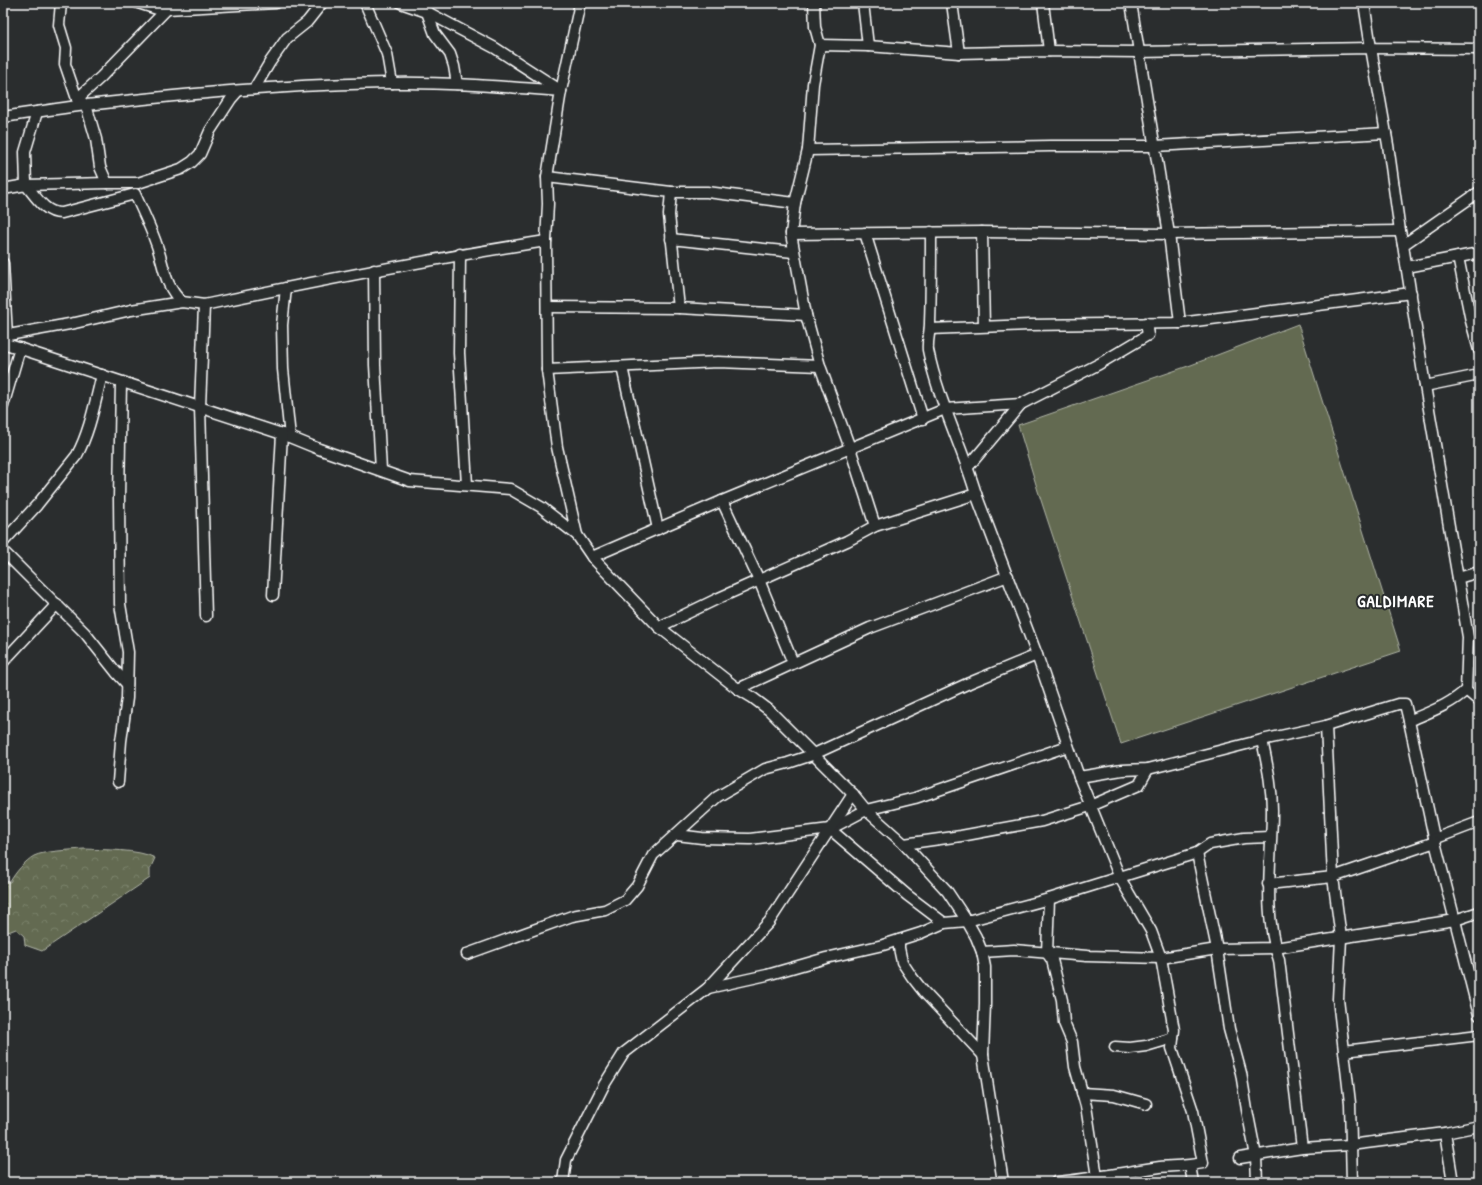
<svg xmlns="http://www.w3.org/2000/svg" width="1482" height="1185" font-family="'Patrick Hand',sans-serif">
	<defs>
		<pattern id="forest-crowns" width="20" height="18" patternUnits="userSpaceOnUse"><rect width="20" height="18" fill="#636b51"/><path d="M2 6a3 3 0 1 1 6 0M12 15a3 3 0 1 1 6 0" fill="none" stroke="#7a816b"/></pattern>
	</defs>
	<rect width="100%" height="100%" fill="#2a2d2e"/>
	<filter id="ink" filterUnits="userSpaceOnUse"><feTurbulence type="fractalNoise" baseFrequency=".025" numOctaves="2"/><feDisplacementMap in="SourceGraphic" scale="8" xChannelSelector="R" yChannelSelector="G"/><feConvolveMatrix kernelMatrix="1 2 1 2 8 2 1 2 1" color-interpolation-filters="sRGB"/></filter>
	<g filter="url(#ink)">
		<path fill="url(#forest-crowns)" stroke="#b1b5a8" d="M84,849C103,850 139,849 155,858L150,869V878L42,951L25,945L24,936L16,929L3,934V881L10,882C15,873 25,861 34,856C44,851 71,850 84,849Z"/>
		<polygon fill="#636b51" stroke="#b1b5a8" points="1298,324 1401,651 1121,744 1038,491 1018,425 1191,365"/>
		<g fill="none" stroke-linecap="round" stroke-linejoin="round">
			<defs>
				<g id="minor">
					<polyline points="61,3 59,25 66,48 65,64 77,99 86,105 96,139 100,167 107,183"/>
					<polyline points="138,3 157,9 167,9 276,3"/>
					<polyline points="365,3 387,54 392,83"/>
					<polyline points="401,3 427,12 495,48 560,90"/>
					<polyline points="814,3 815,27 820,45 813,84 808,150 795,203 791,234 806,315 820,366 850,448 875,526"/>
					<polyline points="863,3 868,46"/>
					<polyline points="952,3 959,53"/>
					<polyline points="1043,3 1049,51"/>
					<polyline points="1131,3 1169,234 1180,323"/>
					<polyline points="1364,3 1371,48 1479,49"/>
					<polyline points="427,12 435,34 450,54 454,66 457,84"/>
					<path d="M820,45L868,46L959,53L1049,51L1139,52L1371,48L1388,145L1400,231L1403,245L1425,386L1468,637L1466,690C1450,705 1429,712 1409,721L1435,842L1479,1015"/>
					<polyline points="254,89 270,62 287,38 307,22 322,3"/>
					<polyline points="77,99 101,77 167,9 167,7"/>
					<polyline points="37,112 25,152 26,185 107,183 138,183 181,169 192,162 200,154 210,131 231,99 238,91"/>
					<path d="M3,117C31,113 59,108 87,105C188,94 291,84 392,83C448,82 505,87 561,91"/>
					<polyline points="808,150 1050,146 1155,146 1386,133"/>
					<polyline points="547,177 671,192 707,192 795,203"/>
					<path d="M3,189L26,185C36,197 46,214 62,213L135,194C142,210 150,226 156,243C164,264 164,286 182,302"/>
					<polyline points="671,192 669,215 679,308"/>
					<path d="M931,232C931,263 931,293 930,323C930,333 927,341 928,350C938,400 962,446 976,494L1037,655L1079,777L1122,770L1148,769L1262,740L1326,726L1398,704H1405L1409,721"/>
					<polyline points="982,232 984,326"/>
					<polyline points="865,233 923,419"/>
					<polyline points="791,234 982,232 1169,234 1400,231"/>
					<polyline points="671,239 793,252"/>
					<polyline points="1403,245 1479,192"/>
					<polyline points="460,254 459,353 467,485"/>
					<polyline points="1458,257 1471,321 1479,350"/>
					<polyline points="3,263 7,336"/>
					<polyline points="1407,267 1479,253"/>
					<polyline points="374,270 375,365 381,470"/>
					<polyline points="286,288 282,325 283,369 290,437"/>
					<polyline points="204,305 200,407 206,616"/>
					<polyline points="547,307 679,308 806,315"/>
					<polyline points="930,329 1029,325 1180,323 1411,293"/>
					<path d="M3,336L75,323L131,310L182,302L204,305C317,281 431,259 546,241"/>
					<polyline points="3,343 282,434 319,449 410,481 510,489 541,507 577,535 592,557 659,627 738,689 753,698 769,710 853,794 866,810 904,844 947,891 967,921 976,937 982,952 985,967 985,1004 983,1055 1003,1182"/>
					<polyline points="622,367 658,529"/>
					<polyline points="547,370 718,362 820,366"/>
					<polyline points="1425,386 1479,375"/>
					<polyline points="3,406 20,348"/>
					<polyline points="968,467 1021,404"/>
					<polyline points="722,501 759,580 793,663"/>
					<polyline points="577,535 557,447 547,370 546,241 548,204 547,177 561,91 580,3"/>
					<path d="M3,542L37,505L77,455C90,431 95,402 102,375"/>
					<polyline points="3,551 85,633 116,672 127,684"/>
					<polyline points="592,557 722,501 945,409 1021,404 1099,364 1148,335 1146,323"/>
					<polyline points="1458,578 1479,572"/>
					<polyline points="273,595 282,434"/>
					<polyline points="659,627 719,598 847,541 875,526 976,494"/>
					<polyline points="3,662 57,604"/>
					<polyline points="738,689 870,628 1008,576"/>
					<polyline points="1466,690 1479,701"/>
					<polyline points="1326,726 1333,877 1341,938 1338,999 1350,1103 1352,1182"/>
					<path d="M1262,740C1267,764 1272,785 1272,810C1272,861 1262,910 1279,960L1302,1148"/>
					<polyline points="118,782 121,741 127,698 128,652 120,604 119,498 121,382"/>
					<polyline points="830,829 907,895 944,923"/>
					<polyline points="677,835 702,838 750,839 830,829 866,810 915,798 1068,746"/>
					<polyline points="1434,839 1479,822"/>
					<polyline points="904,844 961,836 1042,821 1090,806 1139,785 1148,769"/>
					<polyline points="1197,853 1217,949 1229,1029 1241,1073 1247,1110 1256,1156 1257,1182"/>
					<polyline points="1268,884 1333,877 1435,842"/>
					<polyline points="1049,899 1047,953 1052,960 1062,1000 1064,1023 1072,1042 1075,1067 1086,1106 1097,1177"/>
					<polyline points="899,940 899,948 902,962 912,977 923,991 983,1055"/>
					<polyline points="982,952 1014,950 1087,956 1161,958 1217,949 1275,948 1455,920 1479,912"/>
					<polyline points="467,954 572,916 605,910 625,900 637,886 653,855 717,797 765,769 788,763 812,755 969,683 1037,655"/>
					<polyline points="708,988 767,975 826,958 883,945 921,933 944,923 967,921 1049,899 1197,853 1210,844 1244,838 1270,837"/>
					<polyline points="1115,1047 1130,1048 1146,1046 1173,1038"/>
					<polyline points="1344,1051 1479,1035"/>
					<polyline points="1082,1093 1114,1095 1146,1104"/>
					<polyline points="1445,1133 1453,1182"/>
					<polyline points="1240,1158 1302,1148 1350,1145 1445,1133 1479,1126"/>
					<polyline points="1190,1166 1193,1182"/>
					<polyline points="563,1182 566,1160 604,1085 624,1053 708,988 769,922 853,794"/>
					<path d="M1056,1182C1091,1179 1125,1172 1160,1167C1174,1166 1189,1166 1203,1163L1193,1111L1172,1048L1174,1030L1161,958L1151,931L1120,878L1079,777"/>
				</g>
			</defs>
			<use href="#minor" stroke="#fff" stroke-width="13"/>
			<use href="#minor" stroke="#2a2d2e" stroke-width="10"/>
		</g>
	</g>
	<g text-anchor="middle" stroke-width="4" stroke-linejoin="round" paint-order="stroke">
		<g font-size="17" font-weight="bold" letter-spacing="1" fill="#fff" stroke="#2a2d2e">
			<text x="1396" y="607">GALDIMARE</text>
		</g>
	</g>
	<rect width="1482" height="1185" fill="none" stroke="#2a2d2e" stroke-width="16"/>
	<rect x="8" y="8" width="1466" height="1169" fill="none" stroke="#fff" stroke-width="1.5" filter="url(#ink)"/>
</svg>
